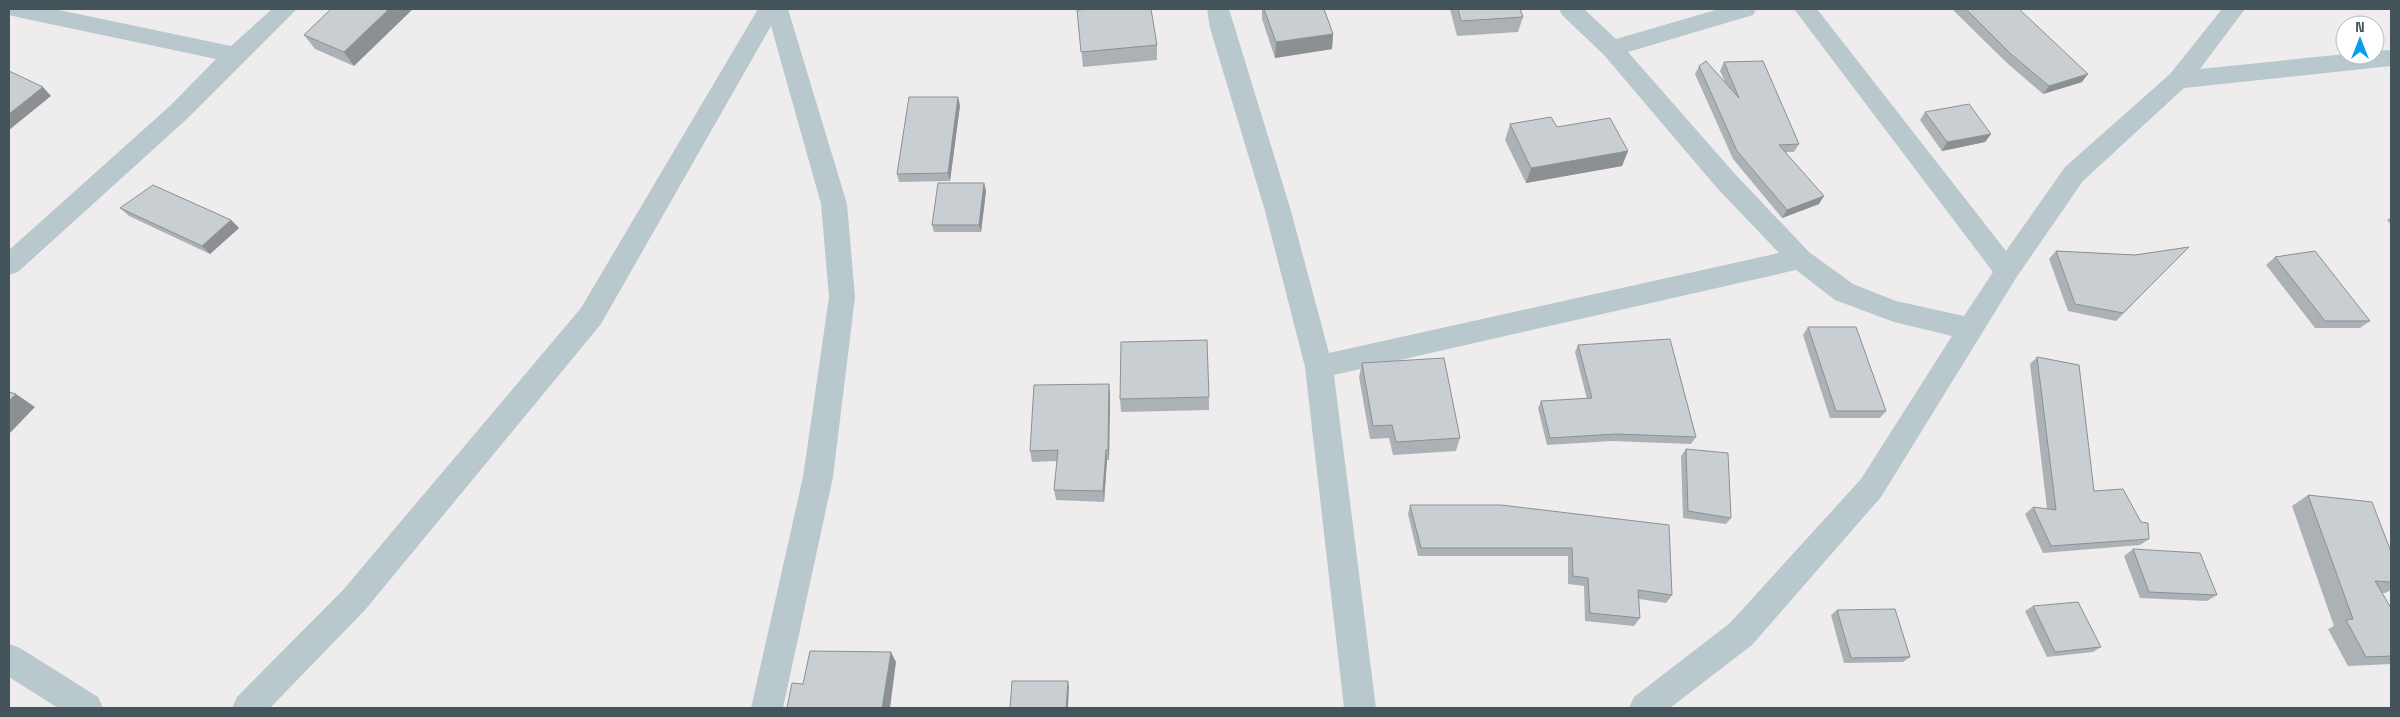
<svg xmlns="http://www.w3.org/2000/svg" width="2400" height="717" font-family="'Space Grotesk',sans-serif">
	<rect width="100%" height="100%" fill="#efeced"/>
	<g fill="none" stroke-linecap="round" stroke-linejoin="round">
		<g fill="#b9c8cd" fill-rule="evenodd">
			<polygon points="9,9 54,9 231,46 272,9 297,9 189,117 18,272 9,275 9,250 171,105 216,59 17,17 9,15"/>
			<polygon points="758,9 788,9 847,204 855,297 833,477 783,708 751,708 803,477 829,297 821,204 771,26 601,324 365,610 270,708 232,708 237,697 343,590 581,308"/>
			<polygon points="1207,9 1229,9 1291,211 1329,353 1779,253 1717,188 1604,55 1562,15 1559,9 1584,9 1616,39 1719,9 1756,9 1753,15 1628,52 1735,174 1809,252 1853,284 1896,301 1964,316 1993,272 1794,9 1817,9 2006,251 2065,167 2170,74 2222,9 2245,9 2200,69 2345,54 2375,55 2375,51 2391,50 2391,66 2184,88 2083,181 2016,278 1881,497 1752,645 1670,708 1629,708 1634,697 1730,623 1861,479 1952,336 1894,322 1835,300 1796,270 1334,375 1376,708 1344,708 1305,367 1265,211 1210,28"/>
			<polygon points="9,644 20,648 98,697 103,708 58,708 9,677"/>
		</g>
	</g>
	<g fill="#acb1b5">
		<polygon points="331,9 354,66 315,49 304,35"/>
		<polygon points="1262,9 1324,9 1333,34 1332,49 1275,58 1262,19"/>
		<polygon points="1450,9 1520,9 1523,17 1518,32 1457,36"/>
		<polygon points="1952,9 2019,9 2082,82 2043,94 2007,63"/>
		<polygon points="1077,10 1157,45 1157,60 1083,67"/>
		<polygon points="1724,62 1799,144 1794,152 1786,152 1819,204 1782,218 1733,159 1695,74 1699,66 1725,82 1720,71"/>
		<polygon points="960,105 950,181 899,182 897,174"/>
		<polygon points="1925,112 1991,134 1985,142 1942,151 1920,120"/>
		<polygon points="1510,124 1557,127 1628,151 1622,166 1526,183 1505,140"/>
		<polygon points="984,183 986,191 981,232 934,232 932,225"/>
		<polygon points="120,208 231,220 239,228 210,254 129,216"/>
		<polygon points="2391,217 2391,225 2387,220"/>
		<polygon points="2189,247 2116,321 2068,311 2049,259 2056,251 2135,255"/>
		<polygon points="2275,257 2370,321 2360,328 2315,328 2266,265"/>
		<polygon points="1808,327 1886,411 1880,418 1830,418 1803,335"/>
		<polygon points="1578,345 1696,437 1691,444 1612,441 1547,445 1538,408 1541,401 1587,399 1575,352"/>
		<polygon points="2037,357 2094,491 2149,539 2140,545 2043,553 2025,514 2033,507 2047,509 2030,364"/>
		<polygon points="1362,363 1460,438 1456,451 1393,455 1389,438 1370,439 1359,377"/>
		<polygon points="1109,384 1110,396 1109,460 1107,460 1104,502 1056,500 1054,490 1057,461 1032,462 1030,451"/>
		<polygon points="1209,397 1209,410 1121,412 1120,399"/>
		<polygon points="1686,449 1731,518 1726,524 1683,518 1681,456"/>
		<polygon points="2308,495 2391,552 2391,590 2385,593 2382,593 2391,608 2391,664 2348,666 2328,629 2334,626 2292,506"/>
		<polygon points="1410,505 1501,505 1672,595 1666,603 1639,599 1640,618 1634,626 1585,621 1584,586 1568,584 1568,556 1418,556 1408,514"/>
		<polygon points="2133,549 2217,595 2207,601 2140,598 2124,556"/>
		<polygon points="2033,606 2101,647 2093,652 2047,657 2025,611"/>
		<polygon points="1837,610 1910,657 1903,662 1844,663 1831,615"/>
	</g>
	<g fill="#8c9093">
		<polygon points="389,9 413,9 354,66 344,52"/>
		<polygon points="1333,34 1332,49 1275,58 1276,42"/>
		<polygon points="2088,74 2082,82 2043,94 2049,86"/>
		<polygon points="43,87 51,96 9,130 9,114"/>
		<polygon points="958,97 960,105 950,181 948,173"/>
		<polygon points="1991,134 1985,142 1942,151 1947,142"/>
		<polygon points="1628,151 1622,166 1526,183 1531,168"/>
		<polygon points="984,183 986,191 981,232 979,225"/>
		<polygon points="1824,196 1819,204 1782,218 1787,210"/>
		<polygon points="231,220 239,228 210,254 202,246"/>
		<polygon points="1109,384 1110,396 1109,460 1108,450"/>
		<polygon points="16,394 35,407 9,434 9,401"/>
		<polygon points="1106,450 1107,460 1104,502 1103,491"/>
		<polygon points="891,652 896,662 890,708 882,708"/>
		<polygon points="1068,681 1069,687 1068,708 1066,708"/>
	</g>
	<g fill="#c8ced2" stroke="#8c9093">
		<polygon points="331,9 389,9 344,52 304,35"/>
		<polygon points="1093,9 1151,9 1157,45 1081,52 1077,10"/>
		<polygon points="1264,9 1324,9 1333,34 1276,42"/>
		<polygon points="1458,9 1520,9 1523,17 1461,21"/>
		<polygon points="1966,9 2019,9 2088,74 2049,86 2012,55"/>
		<polygon points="1706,61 1739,98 1724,62 1763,61 1799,144 1779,145 1824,196 1787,210 1737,151 1699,66"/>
		<polygon points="9,71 43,87 9,114"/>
		<polygon points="909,97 958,97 948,173 897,174"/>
		<polygon points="1969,104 1991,134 1947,142 1925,112"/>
		<polygon points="1551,117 1557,127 1610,118 1628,151 1531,168 1510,124"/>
		<polygon points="938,183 984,183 979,225 932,225"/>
		<polygon points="153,185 231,220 202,246 120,208"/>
		<polygon points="2189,247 2123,313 2075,304 2056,251 2135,255"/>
		<polygon points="2315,251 2370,321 2325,321 2275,257"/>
		<polygon points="1808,327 1856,327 1886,411 1836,411"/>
		<polygon points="1670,339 1696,437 1616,434 1550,438 1541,401 1592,398 1578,345"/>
		<polygon points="1207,340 1209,397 1120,399 1121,342"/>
		<polygon points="2037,357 2079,365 2094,491 2123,489 2141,522 2148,523 2149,539 2051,546 2033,507 2056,510"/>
		<polygon points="1444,358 1460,438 1396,442 1392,425 1373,426 1362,363"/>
		<polygon points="1109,384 1108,450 1106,450 1103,491 1054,490 1058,450 1030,451 1034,385"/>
		<polygon points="9,392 16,394 9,401"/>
		<polygon points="1686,449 1728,453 1731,518 1688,511"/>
		<polygon points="2308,495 2372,502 2391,552 2391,582 2375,581 2391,608 2391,656 2366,657 2346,620 2353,619"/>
		<polygon points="1410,505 1501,505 1669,525 1672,595 1638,590 1640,618 1590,613 1588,578 1573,576 1572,548 1421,548"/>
		<polygon points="2133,549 2200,553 2217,595 2149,592"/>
		<polygon points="2078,602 2101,647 2055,652 2033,606"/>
		<polygon points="1895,609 1910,657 1851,658 1837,610"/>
		<polygon points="810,651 891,652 882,708 787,708 792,683 803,684"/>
		<polygon points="1012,681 1068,681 1066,708 1010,708"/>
	</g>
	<rect width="2400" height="717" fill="none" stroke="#43555b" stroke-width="20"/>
	<g transform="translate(2360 40)"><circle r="24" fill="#ffffff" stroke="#b4bbbd"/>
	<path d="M0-4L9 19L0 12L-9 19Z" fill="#089eed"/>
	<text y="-8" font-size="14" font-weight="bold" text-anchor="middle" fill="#43555b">N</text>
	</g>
</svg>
